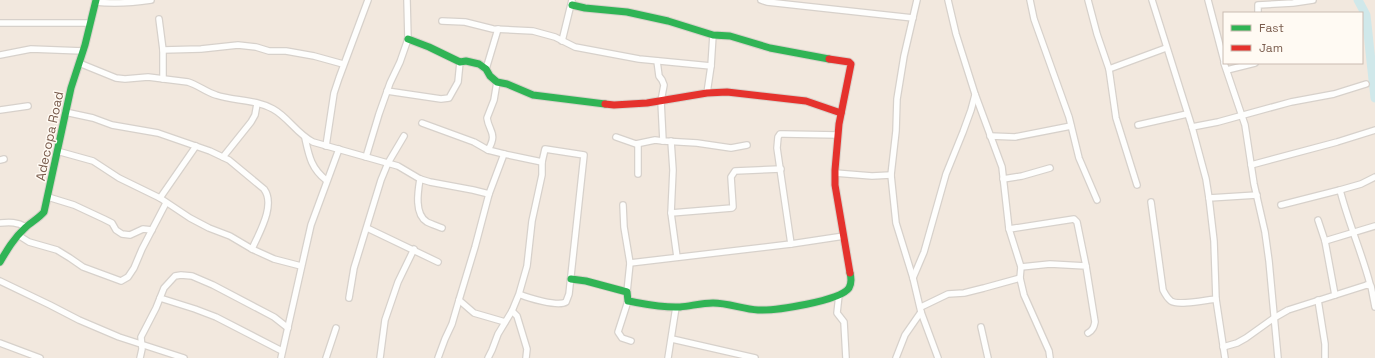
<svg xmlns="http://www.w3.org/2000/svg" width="1375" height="358" font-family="'Space Grotesk',sans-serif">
	<rect width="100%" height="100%" fill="#f9f5f0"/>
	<path fill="#f2e8de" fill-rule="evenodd" d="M0,0H1375V358H0ZM1224,13H1362V63H1224Z"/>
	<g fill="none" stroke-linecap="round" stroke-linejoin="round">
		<polyline stroke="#d0e8ea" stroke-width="9" points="1358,0 1366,15 1375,98"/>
		<defs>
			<g id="street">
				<polyline points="761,0 767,2 913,18"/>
				<polyline points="917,0 904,56 897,99 896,131 891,175 896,223 913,278 921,312 938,358"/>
				<polyline points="948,0 956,34 975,94 1002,167 1009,229 1021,267 1020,278 1024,295 1049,351 1050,358"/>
				<polyline points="1030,0 1034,19 1069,117 1079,158 1097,200"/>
				<polyline points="1088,0 1097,34 1109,69 1116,118 1137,185"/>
				<polyline points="1152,0 1192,127 1206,179 1209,198 1214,241 1216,299 1225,358"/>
				<polyline points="1208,0 1224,61"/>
				<path d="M95,2C114,4 132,3 151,0"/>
				<polyline points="1258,13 1258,5 1293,3 1313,0"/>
				<polyline points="159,19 163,50 163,79"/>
				<polyline points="442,21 465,22 493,29 533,31 555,37 575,47 639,59 711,66"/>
				<polyline points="0,23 90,23"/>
				<polyline points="562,41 572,0"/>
				<polyline points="163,50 201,49 238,45 256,47 269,51 286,51 314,56 343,64"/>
				<polyline points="0,55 31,49 83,51"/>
				<polyline points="657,61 659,76 662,80 664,85 661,101 663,141 697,143 731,148 747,145"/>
				<path d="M79,63L116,78L125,79L148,77L188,82C198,85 206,92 216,95C234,101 255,99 273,109C288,117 297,134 313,142L398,166L420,179L430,182L473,190L489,194"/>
				<polyline points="1224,63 1245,125 1254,184 1265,232 1269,261 1278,358"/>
				<polyline points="486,69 498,29"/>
				<polyline points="1109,69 1166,48"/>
				<polyline points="1227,70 1255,63"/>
				<polyline points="387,91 441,99 449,98 458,82 460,62"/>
				<polyline points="707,93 711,66 713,35"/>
				<polyline points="0,110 28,106"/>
				<path d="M65,112L93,118L112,125L158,133L210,151L229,160L264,189C276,205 259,233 252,249"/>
				<polyline points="422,123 474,142 488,150 504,154 489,194 475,247 459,300 474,313 505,322"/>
				<polyline points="1138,125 1187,114"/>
				<polyline points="1192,127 1218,122 1291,102 1334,94 1366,84"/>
				<polyline points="990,136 1015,137 1071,126"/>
				<polyline points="616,137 636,144 655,140 663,141"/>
				<path d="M305,138C309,156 311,168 326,180"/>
				<polyline points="671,141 673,170 671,213 677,257"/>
				<polyline points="326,146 334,93 339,78 368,0"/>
				<path d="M488,150C498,133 489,132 487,118L494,100L497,82"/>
				<polyline points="57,151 93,161 119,178 160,198 190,218 209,228 230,236 252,249 274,259 301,266"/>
				<polyline points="504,154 542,162"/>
				<polyline points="223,157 251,122 255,115 257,104"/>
				<polyline points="366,157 379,114 390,83 400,62 408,39 407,0"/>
				<polyline points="0,160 4,159"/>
				<polyline points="1251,165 1337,142 1375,130"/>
				<polyline points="835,173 872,176 891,175"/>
				<polyline points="638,174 638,144"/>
				<path d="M420,179C418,191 414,214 427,222C431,224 437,226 442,228"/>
				<polyline points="1003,179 1022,176 1050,168"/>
				<polyline points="48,197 74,205 104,219 112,223 116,230 122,234 130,235 143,229 152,230"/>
				<polyline points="160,198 196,146"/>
				<polyline points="1209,198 1257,195"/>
				<path d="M1151,202L1163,290C1165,294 1167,298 1171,301C1178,306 1206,300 1216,299"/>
				<polyline points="623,205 624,227 630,263 627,292"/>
				<polyline points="1281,205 1340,190 1361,184 1375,177"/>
				<polyline points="671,213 732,208 733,207 731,177 735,171 781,169"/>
				<polyline points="1318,220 1325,241 1335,295"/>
				<path d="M0,223C10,222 17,222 26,227"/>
				<polyline points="367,228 438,262"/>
				<polyline points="1009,229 1074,219 1077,222 1086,266"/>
				<polyline points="18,235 29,242 57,250 70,258 83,267 121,281 128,277 134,268 142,249 166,203"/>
				<polyline points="1325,241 1375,226"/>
				<polyline points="791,244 844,236"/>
				<polyline points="630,263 791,244 777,148 778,137 780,134 784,134 838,135"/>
				<path d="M1021,267L1050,264L1086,266L1095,322C1094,327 1093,330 1088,333"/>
				<polyline points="913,278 924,252 946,174 963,132 971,110 975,95"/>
				<polyline points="0,281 50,305 79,320 119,337 184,358"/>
				<polyline points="1367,285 1371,286 1375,307"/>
				<polyline points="839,295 837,313 844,322 846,358"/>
				<polyline points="160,298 195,309 216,317 282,351"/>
				<polyline points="349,298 354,268 381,180 388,163 404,136"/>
				<polyline points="1318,300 1325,344 1325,358"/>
				<polyline points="628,301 618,332 622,338 631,341"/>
				<polyline points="921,307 948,294 964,293 984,288 1020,278"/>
				<polyline points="512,311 517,316 527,349 526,358"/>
				<polyline points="981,327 988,358"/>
				<polyline points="672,339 755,358"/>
				<polyline points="0,343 40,358"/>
				<path d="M1223,347L1237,343L1246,338L1274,318L1288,310L1370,284C1362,253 1348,222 1340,190"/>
				<polyline points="140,358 142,349 141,337 156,308 164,288 175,276 181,275 192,276 213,285 274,317 288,328"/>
				<polyline points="281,358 311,225 339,149"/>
				<polyline points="326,358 336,328"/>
				<polyline points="380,358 385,320 398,282 414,249"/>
				<polyline points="438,358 445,339 452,324 459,300"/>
				<path d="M488,358L492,350L498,334L512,311L519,294L527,266L532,221L542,175V162L545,149L584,155L569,294L566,302C558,307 528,298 519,294"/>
				<polyline points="668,358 676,307"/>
				<polyline points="896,358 905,335 921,312"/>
			</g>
			<g id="fast">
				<polyline points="572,5 585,8 627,12 668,21 713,35 730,36 770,48 829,59"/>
				<polyline points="408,39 429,47 460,62 466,61 479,64 486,69 490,76 497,82 507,84 533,95 605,104"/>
				<path d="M0,262C7,250 14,238 25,228C31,222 38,219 44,212L71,88L85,45L96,0"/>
				<path d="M571,279L586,281L627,292L628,301C645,304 662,308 680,307C691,306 702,303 713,303C728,303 743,309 758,310C775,311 840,301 849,288C852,283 851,277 850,273"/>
			</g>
			<g id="jam">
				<polyline points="829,59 849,62 851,64 839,124 835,170 835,185 850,273"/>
				<polyline points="605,104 614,105 647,103 707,93 727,92 806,101 841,113"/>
			</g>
		</defs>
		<use href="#street" stroke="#d7d1cb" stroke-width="8"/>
		<use href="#fast" stroke="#d9d2cb" stroke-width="9"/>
		<use href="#jam" stroke="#d9d2cb" stroke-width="9"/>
		<use href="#street" stroke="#fefefd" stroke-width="5.5"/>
		<use href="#fast" stroke="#30b455" stroke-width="7"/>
		<use href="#jam" stroke="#e5322d" stroke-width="7"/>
	</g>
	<g text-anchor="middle" stroke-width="3" stroke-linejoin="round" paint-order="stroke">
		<g font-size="13" fill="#7a5c4d" stroke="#fffaf3">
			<text transform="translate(49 136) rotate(-78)" y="5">Adecopa Road</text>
		</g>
	</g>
	<rect x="1223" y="12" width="140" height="52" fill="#fffaf3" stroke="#cabbb1"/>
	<rect x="1231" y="25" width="20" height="6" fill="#30b455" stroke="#cabbb1"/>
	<text x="1259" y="32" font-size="12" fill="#7a5c4d">Fast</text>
	<rect x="1231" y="45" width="20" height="6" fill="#e5322d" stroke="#cabbb1"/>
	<text x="1259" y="52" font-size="12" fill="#7a5c4d">Jam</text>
</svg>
